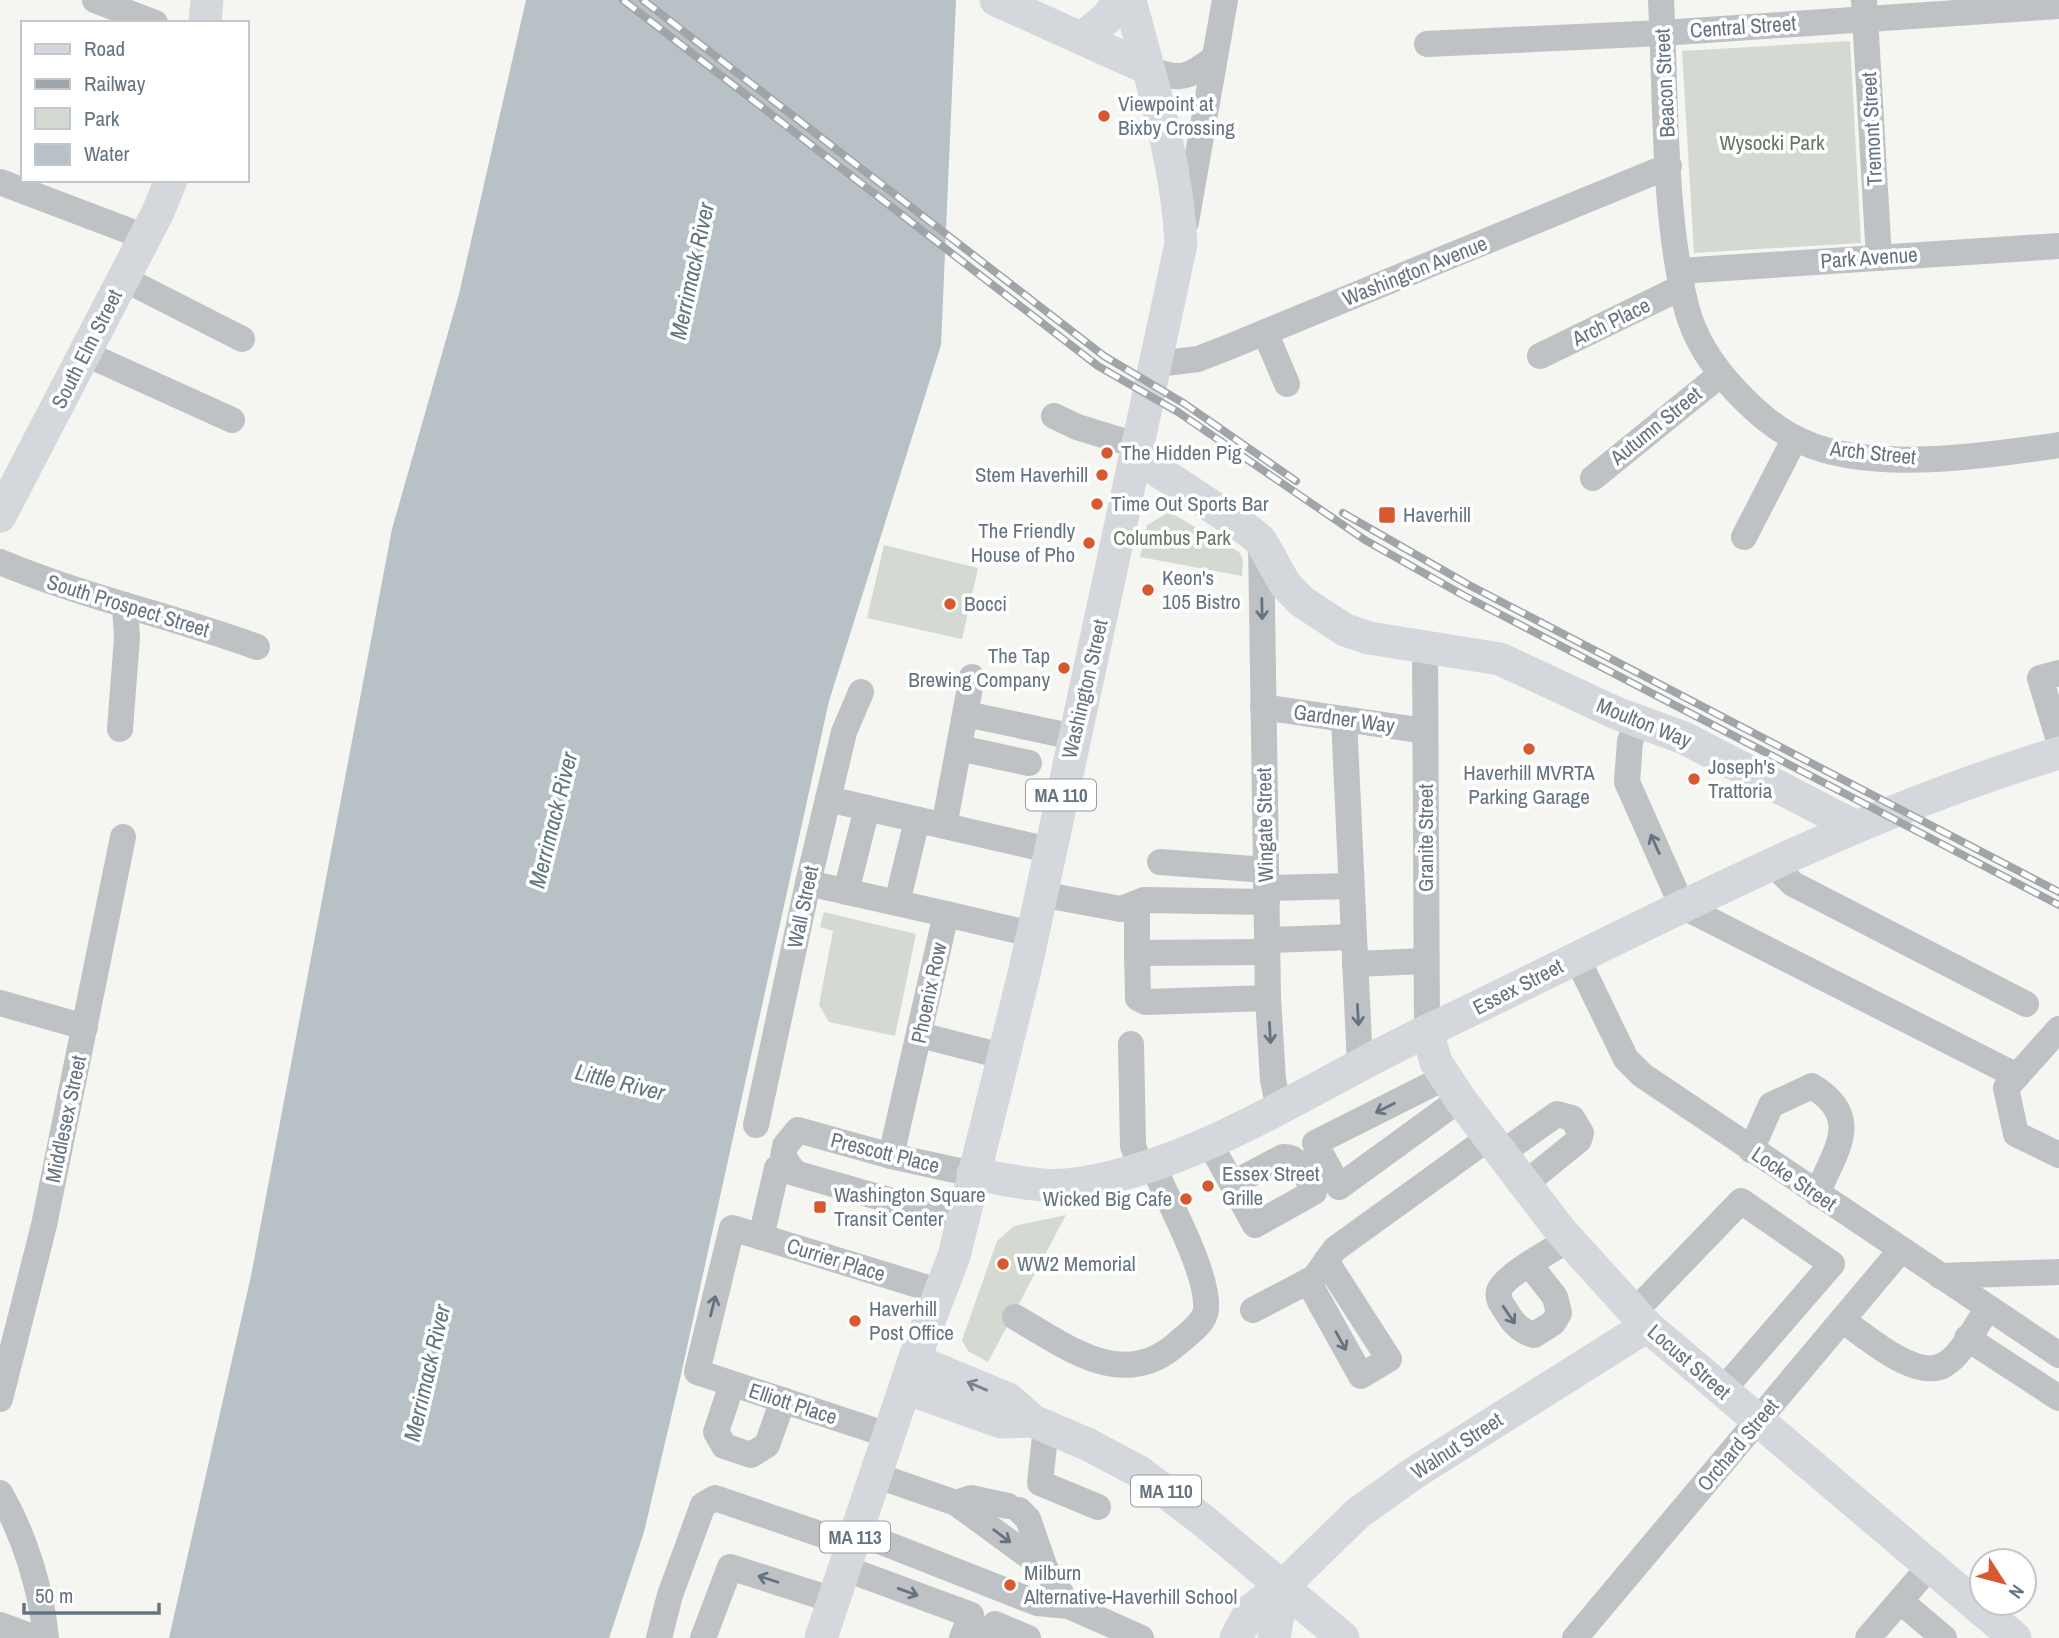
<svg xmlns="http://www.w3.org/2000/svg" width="2059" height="1638" font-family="'Archivo Narrow',sans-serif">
	<rect width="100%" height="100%" fill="#f5f5f1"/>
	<g fill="#d4dad1">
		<polygon points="1850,41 1861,243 1694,253 1682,51"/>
		<polygon points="1169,512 1239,552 1243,560 1242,576 1140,557 1147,525"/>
		<polygon points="884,545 978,568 962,639 867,618"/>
		<polygon points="824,912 916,934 895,1036 829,1022 819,1005 833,931 820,927"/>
		<polygon points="1066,1215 988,1362 968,1351 962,1340 997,1241 1014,1226"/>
	</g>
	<polygon fill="#b7c1c6" points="526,0 956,0 941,345 829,701 680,1379 644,1532 609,1638 169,1638 251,1276 392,529 459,294"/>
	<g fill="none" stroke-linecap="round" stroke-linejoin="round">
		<g stroke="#bec2c5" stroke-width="26">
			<polyline points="95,0 155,23"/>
			<path d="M1661,0C1666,96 1663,214 1686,306C1694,338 1713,367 1736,391C1756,412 1776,430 1803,442C1870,473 1987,456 2059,445"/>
			<polyline points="1864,0 1879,258"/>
			<polyline points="1427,44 1662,33 2059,6"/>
			<path d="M1147,68C1179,81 1187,79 1214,58"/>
			<polyline points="0,182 145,237"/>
			<polyline points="1186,222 1225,0"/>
			<polyline points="1679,271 2059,246"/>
			<polyline points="140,287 242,339"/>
			<polyline points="1265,332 1287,384"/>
			<polyline points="84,353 232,420"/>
			<polyline points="1540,356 1682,287"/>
			<polyline points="1157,364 1198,359 1229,347 1669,166"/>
			<polyline points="1054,416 1077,427 1139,446"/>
			<polyline points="1593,478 1720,375"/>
			<polyline points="1744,537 1795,438"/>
			<polyline points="1261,541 1268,998 1273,1080 1279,1108"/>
			<path d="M0,562C84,597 172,616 257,647"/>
			<polyline points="1425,646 1427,1031"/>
			<polyline points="2059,673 2040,678 2059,741"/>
			<polyline points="1263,707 1425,731"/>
			<polyline points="966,714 1074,737"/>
			<polyline points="1344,719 1360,1065"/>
			<polyline points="1638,722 1630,741 1627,782 1682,906 2017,1076"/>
			<polyline points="120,729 127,638 125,605"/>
			<polyline points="959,748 1029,763"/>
			<polyline points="828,799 1049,850"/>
			<polyline points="944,826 972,677"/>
			<polyline points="1160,862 1266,870"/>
			<polyline points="1772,863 1793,884 2026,1004"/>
			<polyline points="808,883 946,914"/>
			<polyline points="1266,888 1350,886"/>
			<polyline points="846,892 867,808"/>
			<polyline points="1040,894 1121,909 1144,900 1267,902"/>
			<polyline points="897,903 917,820"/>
			<polyline points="1137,903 1137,953 1267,952"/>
			<polyline points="1267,940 1354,937"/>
			<polyline points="1137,953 1138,998 1146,1002 1268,998"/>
			<polyline points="1577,958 1626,1059 1642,1075 2059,1355"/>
			<polyline points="1355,964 1426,961"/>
			<polyline points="0,1003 85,1027"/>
			<polyline points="2059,1029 2006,1088 2016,1134 2059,1155"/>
			<polyline points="920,1035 1002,1056"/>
			<polyline points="1131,1044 1133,1146 1141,1168"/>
			<polyline points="1446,1077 1315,1143 1339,1187 1460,1099"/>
			<polyline points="756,1125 808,883 844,732 861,692"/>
			<path d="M1208,1140L1255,1225L1314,1192C1306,1178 1302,1156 1283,1157L1232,1184"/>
			<path d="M1751,1150L1771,1105L1812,1086C1864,1118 1835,1150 1817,1194"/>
			<polyline points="1502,1153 1557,1114 1572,1118 1581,1133 1579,1140 1525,1184"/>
			<polyline points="891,1156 946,914 1031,934"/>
			<polyline points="794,1172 783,1157 785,1146 798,1130 891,1156 973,1174"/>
			<polyline points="761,1237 777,1168 962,1221"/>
			<path d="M1530,1265L1555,1297L1559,1313L1553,1323L1534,1335C1520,1331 1513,1323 1506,1311C1502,1305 1497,1299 1499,1291C1503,1276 1554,1249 1568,1240"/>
			<polyline points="1940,1276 2059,1272"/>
			<polyline points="1308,1281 1361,1376 1389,1359 1326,1261"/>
			<polyline points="1253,1310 1314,1278 1335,1249 1490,1137"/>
			<polyline points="1634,1312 1741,1201 1832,1264 1722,1391"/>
			<path d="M1015,1317C1067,1347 1124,1393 1179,1342C1189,1333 1205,1323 1206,1309C1209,1274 1167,1198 1152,1164"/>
			<path d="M1842,1320C1866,1336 1915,1381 1944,1365C1963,1354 1976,1325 1988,1308"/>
			<polyline points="1967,1338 2059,1398"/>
			<polyline points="732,1384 716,1432 724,1446 751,1455 767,1445 783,1400"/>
			<polyline points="0,1399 44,1225 123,837"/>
			<polyline points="1046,1427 1040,1483 1098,1507"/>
			<polyline points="888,1435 697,1372 732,1228 941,1292"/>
			<polyline points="875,1475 956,1503 1045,1568 1069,1606"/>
			<path d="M0,1493C25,1536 41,1589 46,1638"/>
			<polyline points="956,1503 971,1498 1008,1506"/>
			<polyline points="1019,1510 1028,1519 1045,1568"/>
			<polyline points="856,1532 1037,1603 1069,1606 1141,1638"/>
			<polyline points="844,1568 971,1615 962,1638"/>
			<polyline points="1900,1601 1944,1638"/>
			<polyline points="0,1625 35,1638"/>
			<polyline points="659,1638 670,1595 703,1505 715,1498 852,1545"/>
			<polyline points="703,1638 730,1567 833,1600"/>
			<polyline points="989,1638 995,1624 1028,1638"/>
			<polyline points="1575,1638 1900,1251"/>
			<polyline points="1868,1638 1930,1566"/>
		</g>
		<g stroke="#d4d8dc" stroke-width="33">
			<polyline points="996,0 1147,68"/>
			<polyline points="205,23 207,0"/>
			<polyline points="1082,38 1107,18 1119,0"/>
			<polyline points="1137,457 1249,531 1261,541 1285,584 1301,601 1345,630 1369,638 1500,659 1616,713 1684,738 1854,826"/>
			<polyline points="0,516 158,212 171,180"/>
			<polyline points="1427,1031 1436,1062 1460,1099 1560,1230 1647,1326 2015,1638"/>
			<path d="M973,1174C1000,1178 1040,1188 1067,1185C1189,1172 1315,1084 1425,1032C1634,933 1836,820 2059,753"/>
			<polyline points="914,1360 1008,1399 1033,1421 1089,1445 1138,1471 1205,1522 1343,1638"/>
			<polyline points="905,1388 1001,1422 1033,1421"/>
			<path d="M821,1638L914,1360L954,1256L1025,970L1181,244C1177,160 1151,81 1130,0"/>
			<polyline points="1236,1638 1251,1610 1283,1586 1358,1513 1414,1473 1647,1326"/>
			<polyline points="1274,1638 1283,1586"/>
		</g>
		<defs>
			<g id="rail">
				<polyline points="623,0 1098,366 1178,412 1365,540 1463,595 2059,905"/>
				<polyline points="643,0 1104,356 1185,404 1296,481"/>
				<polyline points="1343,513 1469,585 2059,892"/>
			</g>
		</defs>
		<use href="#rail" stroke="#a0a5aa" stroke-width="8"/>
		<use href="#rail" stroke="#fff" stroke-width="5" stroke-dasharray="16" stroke-linecap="butt"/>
	</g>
	<defs><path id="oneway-shaft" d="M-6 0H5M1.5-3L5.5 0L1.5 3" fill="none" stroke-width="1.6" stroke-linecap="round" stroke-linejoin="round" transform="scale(1.75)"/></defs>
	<g stroke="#667481">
		<use href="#oneway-shaft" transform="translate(1262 609) rotate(89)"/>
		<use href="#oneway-shaft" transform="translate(1655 844) rotate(-114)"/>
		<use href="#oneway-shaft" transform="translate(1358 1015) rotate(87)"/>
		<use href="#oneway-shaft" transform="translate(1270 1033) rotate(87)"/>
		<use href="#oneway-shaft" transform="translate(1385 1108) rotate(153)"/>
		<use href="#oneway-shaft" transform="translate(713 1306) rotate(-76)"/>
		<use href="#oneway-shaft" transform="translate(1509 1315) rotate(56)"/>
		<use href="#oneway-shaft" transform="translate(1341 1341) rotate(61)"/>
		<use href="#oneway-shaft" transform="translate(1002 1536) rotate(37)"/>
		<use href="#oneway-shaft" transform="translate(768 1579) rotate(-162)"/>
		<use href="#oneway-shaft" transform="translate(908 1592) rotate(20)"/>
	</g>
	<use stroke="#76838f" href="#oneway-shaft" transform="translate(977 1386) rotate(-157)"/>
	<g fill="#d8592f" stroke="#fff" stroke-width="2.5">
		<circle cx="1104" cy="116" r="7"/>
		<circle cx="1107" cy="453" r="7"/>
		<circle cx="1102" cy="475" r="7"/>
		<circle cx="1097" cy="504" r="7"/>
		<rect x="1378" y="506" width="18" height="18" rx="3.5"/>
		<circle cx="1089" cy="543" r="7"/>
		<circle cx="1148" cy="590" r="7"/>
		<circle cx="950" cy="604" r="7"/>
		<circle cx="1064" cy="668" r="7"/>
		<circle cx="1529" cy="749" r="7"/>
		<circle cx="1694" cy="779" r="7"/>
		<circle cx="1208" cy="1186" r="7"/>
		<circle cx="1186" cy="1199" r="7"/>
		<rect x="813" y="1200" width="14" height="14" rx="3.5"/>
		<circle cx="1003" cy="1264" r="7"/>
		<circle cx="855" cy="1321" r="7"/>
		<circle cx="1010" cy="1585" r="7"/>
	</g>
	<g text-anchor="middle" stroke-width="7" stroke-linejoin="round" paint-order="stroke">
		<g fill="#fff" stroke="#949ea7" stroke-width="2">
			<rect x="1026" y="779.5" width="70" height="31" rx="5"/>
			<rect x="1131" y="1475.5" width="70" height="31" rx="5"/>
			<rect x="820" y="1521.5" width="70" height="31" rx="5"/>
		</g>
		<g font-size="19" font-weight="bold" fill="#667481">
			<text x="1061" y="802">MA 110</text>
			<text x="1166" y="1498">MA 110</text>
			<text x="855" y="1544">MA 113</text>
		</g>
		<g font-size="21" fill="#667481" stroke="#fff">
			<text transform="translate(1743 27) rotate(-4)" y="7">Central Street</text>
			<text transform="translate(1665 83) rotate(-93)" y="7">Beacon Street</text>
			<text transform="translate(1872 129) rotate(-93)" y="7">Tremont Street</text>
			<text transform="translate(1869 258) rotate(-4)" y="7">Park Avenue</text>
			<text transform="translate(1415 271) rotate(-22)" y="7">Washington Avenue</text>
			<text transform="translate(1611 322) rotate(-26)" y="7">Arch Place</text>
			<text transform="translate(87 349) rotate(-63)" y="7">South Elm Street</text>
			<text transform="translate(1656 426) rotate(-39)" y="7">Autumn Street</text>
			<text transform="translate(1873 453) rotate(6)" y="7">Arch Street</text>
			<text transform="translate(128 606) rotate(17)" y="7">South Prospect Street</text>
			<text transform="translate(1085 689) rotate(-77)" y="7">Washington Street</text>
			<text transform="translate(1344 719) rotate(8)" y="7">Gardner Way</text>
			<text transform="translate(1644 723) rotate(22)" y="7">Moulton Way</text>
			<text transform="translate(1265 825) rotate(-91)" y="7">Wingate Street</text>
			<text transform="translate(1426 838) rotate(-90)" y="7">Granite Street</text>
			<text transform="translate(803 907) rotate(-78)" y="7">Wall Street</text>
			<text transform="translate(1518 987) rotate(-27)" y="7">Essex Street</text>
			<text transform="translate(929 993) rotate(-78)" y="7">Phoenix Row</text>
			<text transform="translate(66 1119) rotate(-78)" y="7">Middlesex Street</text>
			<text transform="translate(885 1153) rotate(14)" y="7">Prescott Place</text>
			<text transform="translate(1794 1179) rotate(34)" y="7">Locke Street</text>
			<text transform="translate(836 1260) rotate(17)" y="7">Currier Place</text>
			<text transform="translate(1689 1362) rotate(41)" y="7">Locust Street</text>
			<text transform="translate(793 1404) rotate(18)" y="7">Elliott Place</text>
			<text transform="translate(1738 1445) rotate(-50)" y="7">Orchard Street</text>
			<text transform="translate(1457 1446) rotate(-33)" y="7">Walnut Street</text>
		</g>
		<g font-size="21" fill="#667481" stroke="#fff" text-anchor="start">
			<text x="1118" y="111">Viewpoint at<tspan x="1118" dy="24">Bixby Crossing</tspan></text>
			<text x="1121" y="460">The Hidden Pig</text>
			<text x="1088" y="482" text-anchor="end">Stem Haverhill</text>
			<text x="1111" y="511">Time Out Sports Bar</text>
			<text x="1403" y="522">Haverhill</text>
			<text x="1075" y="538" text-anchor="end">The Friendly<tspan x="1075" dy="24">House of Pho</tspan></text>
			<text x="1162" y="585">Keon's<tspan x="1162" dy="24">105 Bistro</tspan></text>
			<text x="964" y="611">Bocci</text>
			<text x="1050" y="663" text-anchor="end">The Tap<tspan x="1050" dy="24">Brewing Company</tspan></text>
			<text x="1708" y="774">Joseph's<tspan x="1708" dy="24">Trattoria</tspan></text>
			<text x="1529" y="780" text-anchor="middle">Haverhill MVRTA<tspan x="1529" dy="24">Parking Garage</tspan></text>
			<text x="1222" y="1181">Essex Street<tspan x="1222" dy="24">Grille</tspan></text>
			<text x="834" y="1202">Washington Square<tspan x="834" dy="24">Transit Center</tspan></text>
			<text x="1172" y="1206" text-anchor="end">Wicked Big Cafe</text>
			<text x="1017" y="1271">WW2 Memorial</text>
			<text x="869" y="1316">Haverhill<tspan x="869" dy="24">Post Office</tspan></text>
			<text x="1024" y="1580">Milburn<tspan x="1024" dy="24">Alternative-Haverhill School</tspan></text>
		</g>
		<g font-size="21" fill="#687864" stroke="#fff">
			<text x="1772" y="150">Wysocki Park</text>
			<text x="1172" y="545">Columbus Park</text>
		</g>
		<g font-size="23" font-style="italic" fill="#62767e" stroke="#fff">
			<text transform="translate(692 271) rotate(-78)" y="8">Merrimack River</text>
			<text transform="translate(553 820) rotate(-76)" y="8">Merrimack River</text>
			<text transform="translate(620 1082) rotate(14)" y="8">Little River</text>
			<text transform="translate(427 1373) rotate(-77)" y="8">Merrimack River</text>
		</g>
	</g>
	<rect x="21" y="21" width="228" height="161" fill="#ffffff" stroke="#c2c7cd" stroke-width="2"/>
	<rect x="35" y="44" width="35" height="10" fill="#d4d8dc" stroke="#c2c7cd" stroke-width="2"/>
	<text x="84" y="56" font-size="21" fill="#667481">Road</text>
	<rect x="35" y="79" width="35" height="10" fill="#a0a5aa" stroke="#c2c7cd" stroke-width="2"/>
	<text x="84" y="91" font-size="21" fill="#667481">Railway</text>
	<rect x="35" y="108" width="35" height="21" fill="#d4dad1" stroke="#c2c7cd" stroke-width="2"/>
	<text x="84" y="126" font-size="21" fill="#667481">Park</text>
	<rect x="35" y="144" width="35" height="21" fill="#b7c1c6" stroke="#c2c7cd" stroke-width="2"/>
	<text x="84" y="161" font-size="21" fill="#667481">Water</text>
	<g transform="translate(2003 1582) rotate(126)"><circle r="33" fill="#ffffff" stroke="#c2c7cd" stroke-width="2"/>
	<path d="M0-5L12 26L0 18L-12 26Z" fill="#d8592f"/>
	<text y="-10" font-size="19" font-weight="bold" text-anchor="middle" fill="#667481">N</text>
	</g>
	<path d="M24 1603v10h135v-10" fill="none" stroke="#667481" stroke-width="3.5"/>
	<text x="35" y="1603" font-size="21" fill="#667481" stroke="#ffffff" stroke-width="5" paint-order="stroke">50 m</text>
</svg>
